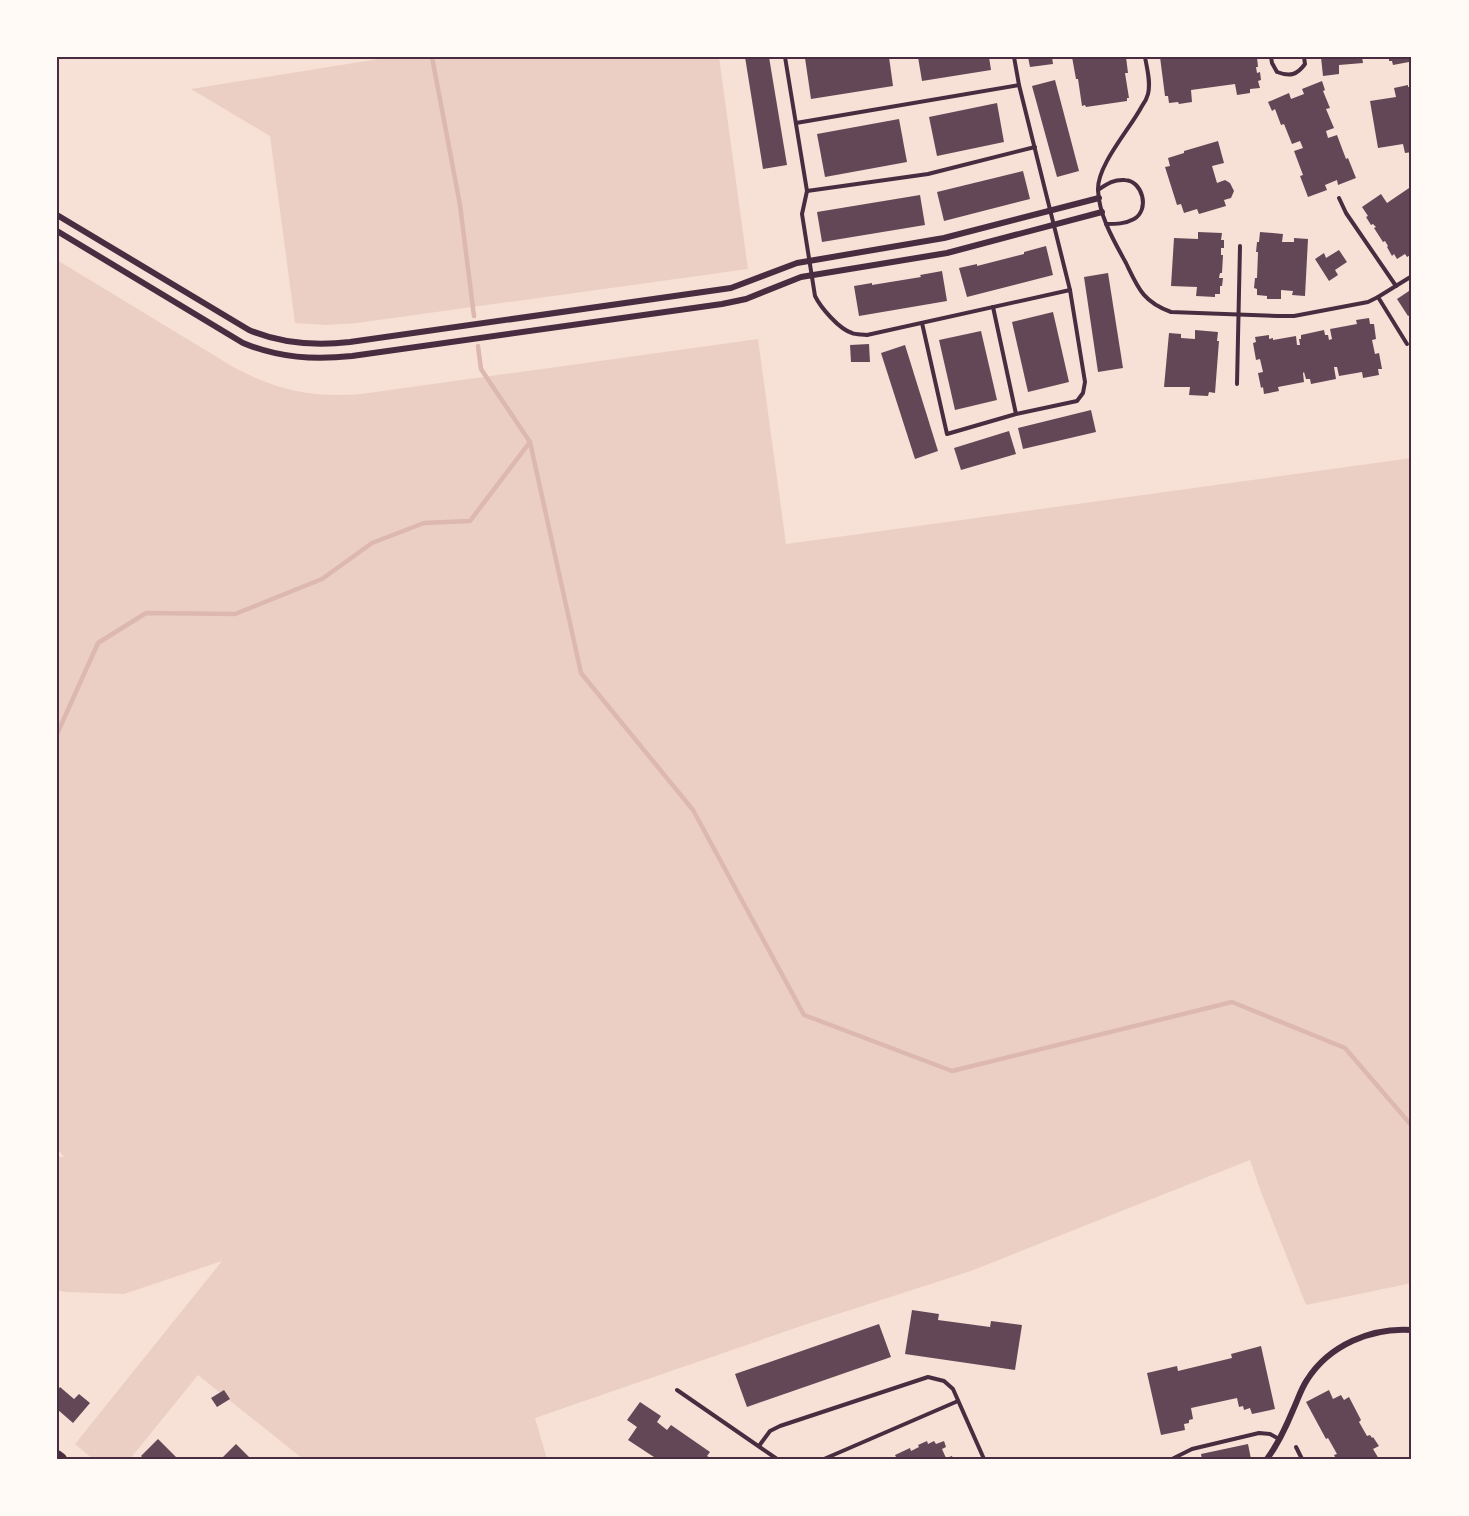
<svg xmlns="http://www.w3.org/2000/svg" width="1469" height="1516" font-family="Mulish,sans-serif">
	<rect width="100%" height="100%" fill="#f7e1d7"/>
	<g fill="#ebcfc5">
		<polygon points="391,57 719,57 748,269 357,323 326,325 295,323 270,136 191,89"/>
		<path d="M57,260L235,368C277,390 314,398 361,394L758,339L786,544L1412,458V1283L1306,1305L1261,1192L1250,1160L971,1271L813,1322L535,1418L547,1459H303L198,1375L130,1459H93L75,1444L222,1261L124,1294L66,1292L57,1290V1157H64L57,1148Z"/>
	</g>
	<g fill="none" stroke-linecap="round" stroke-linejoin="round">
		<g stroke="#dcb8b0" stroke-width="4.5">
			<polyline points="432,57 460,205 474,316"/>
			<polyline points="478,346 481,369 530,442 581,673 693,810 804,1015 952,1071 1232,1002 1345,1048 1412,1126"/>
			<polyline points="57,734 98,643 146,613 235,614 322,579 372,543 424,523 470,521 530,442"/>
		</g>
	</g>
	<g fill="#644757">
		<polygon points="745,57 769,57 787,165 763,169"/>
		<polygon points="809,57 889,57 893,86 811,99 805,58"/>
		<polygon points="918,57 989,57 991,70 922,81"/>
		<polygon points="1028,57 1052,57 1053,64 1030,67"/>
		<polygon points="1072,57 1092,57 1092,59 1106,57 1126,57 1128,73 1125,73 1129,98 1127,98 1127,101 1086,107 1085,105 1082,106 1078,79 1076,79"/>
		<polygon points="1160,57 1257,57 1258,67 1256,67 1257,73 1260,72 1261,80 1258,81 1260,88 1250,89 1250,93 1237,95 1235,84 1191,90 1192,102 1179,104 1178,102 1169,103 1168,96 1165,96"/>
		<polygon points="1321,57 1362,57 1363,63 1339,65 1339,74 1323,76"/>
		<polygon points="1389,57 1409,57 1409,62 1393,65 1392,61 1389,61"/>
		<polygon points="1055,80 1079,171 1057,177 1032,86"/>
		<polygon points="1322,81 1325,90 1323,91 1330,108 1326,109 1334,128 1326,131 1328,138 1337,135 1346,159 1348,158 1356,178 1338,185 1337,180 1325,185 1327,190 1308,197 1300,176 1303,175 1294,151 1303,148 1300,141 1292,144 1284,124 1281,125 1275,109 1272,111 1268,102 1289,93 1291,99 1304,94 1302,89"/>
		<polygon points="1408,85 1408,87 1412,87 1412,152 1405,153 1403,144 1378,148 1370,101 1396,97 1394,88"/>
		<polygon points="997,103 1004,142 937,156 929,117"/>
		<polygon points="899,119 907,162 825,177 817,134"/>
		<polygon points="1218,141 1224,163 1212,166 1217,183 1225,180 1230,183 1234,191 1231,198 1224,200 1226,206 1199,214 1197,209 1184,213 1181,204 1177,205 1165,167 1170,166 1168,158 1184,153 1184,151"/>
		<polygon points="1023,171 1030,199 944,221 937,192"/>
		<polygon points="1412,186 1412,254 1407,257 1405,254 1397,259 1394,254 1392,256 1387,247 1388,246 1385,241 1383,242 1374,228 1376,227 1373,224 1371,225 1366,217 1368,216 1362,207 1381,194 1387,203"/>
		<polygon points="920,195 925,225 822,242 817,212"/>
		<polygon points="1198,232 1222,233 1221,240 1224,240 1224,248 1221,248 1221,255 1223,255 1222,273 1220,273 1219,278 1223,278 1222,286 1220,286 1220,294 1215,294 1215,297 1196,296 1197,287 1171,286 1174,238 1198,239"/>
		<polygon points="1260,232 1283,234 1282,242 1294,242 1294,238 1308,239 1305,296 1292,295 1293,291 1281,290 1281,299 1267,299 1267,296 1257,295 1257,289 1254,288 1255,278 1257,278 1258,252 1256,252 1257,242 1259,242"/>
		<polygon points="1046,246 1053,275 967,297 959,268 977,264 977,266 1024,254 1024,252"/>
		<polygon points="1339,250 1347,262 1335,270 1338,275 1329,281 1315,259 1324,253 1326,258"/>
		<polygon points="942,271 947,301 859,316 854,286 872,283 872,285 921,277 920,275"/>
		<polygon points="1108,273 1123,368 1098,372 1084,277"/>
		<polygon points="1412,289 1412,314 1408,316 1397,299"/>
		<polygon points="1053,312 1069,382 1028,392 1012,322"/>
		<polygon points="1369,318 1370,324 1374,324 1376,339 1372,340 1375,354 1379,353 1382,369 1378,369 1379,375 1363,378 1362,372 1339,376 1337,367 1334,367 1336,379 1311,384 1310,379 1306,379 1304,372 1303,373 1304,382 1278,387 1279,391 1264,394 1263,387 1261,388 1258,373 1263,372 1260,359 1256,360 1253,343 1256,342 1255,337 1269,335 1269,339 1273,338 1273,340 1296,336 1297,345 1300,345 1299,339 1301,339 1301,335 1324,330 1325,335 1328,335 1329,340 1332,339 1330,329 1357,324 1356,320"/>
		<polygon points="1195,330 1218,332 1217,341 1219,341 1215,393 1209,392 1208,396 1189,395 1190,387 1164,387 1169,333 1181,334 1181,338 1195,339"/>
		<polygon points="981,331 997,400 955,410 939,340"/>
		<polygon points="869,344 870,362 851,362 850,345"/>
		<polygon points="905,345 938,451 915,459 881,353"/>
		<polygon points="1091,410 1096,432 1023,449 1018,428"/>
		<polygon points="1009,431 1016,454 961,470 954,448"/>
		<polygon points="912,1310 939,1314 938,1320 990,1327 991,1321 1022,1325 1015,1370 905,1354"/>
		<polygon points="879,1324 891,1357 747,1407 735,1374"/>
		<polygon points="1261,1346 1275,1409 1252,1414 1250,1408 1244,1410 1243,1406 1239,1407 1237,1398 1191,1408 1193,1419 1189,1420 1189,1423 1184,1424 1185,1430 1161,1435 1147,1373 1177,1366 1178,1371 1232,1358 1231,1354"/>
		<polygon points="60,1387 74,1399 79,1394 90,1403 73,1423 57,1409 57,1391"/>
		<polygon points="224,1390 230,1399 217,1407 211,1398"/>
		<polygon points="1329,1390 1333,1399 1341,1395 1344,1400 1349,1397 1361,1420 1359,1422 1367,1436 1370,1435 1372,1438 1373,1437 1379,1446 1373,1449 1379,1459 1336,1459 1334,1455 1337,1454 1328,1438 1326,1439 1306,1402"/>
		<polygon points="640,1402 661,1416 657,1422 667,1430 671,1425 710,1452 707,1456 712,1459 657,1459 628,1440 637,1427 627,1420"/>
		<polygon points="158,1439 178,1459 144,1459 141,1456"/>
		<polygon points="927,1441 928,1444 934,1441 936,1444 944,1441 946,1447 942,1449 946,1458 952,1456 953,1459 897,1459 895,1455 910,1448 911,1451 919,1447 918,1445"/>
		<polygon points="236,1444 251,1459 221,1459"/>
		<polygon points="1248,1444 1251,1459 1202,1459 1201,1454"/>
	</g>
	<g fill="none" stroke-linecap="round" stroke-linejoin="round">
		<g stroke="#4a2c40" stroke-width="4">
			<path d="M785,57L807,191L802,214L815,296C821,308 839,329 852,333C856,335 862,334 867,335L1070,290"/>
			<path d="M1145,57C1147,69 1151,82 1148,94C1147,98 1145,102 1142,106C1130,129 1097,165 1098,190C1099,216 1114,241 1126,263C1138,288 1143,302 1171,312L1278,316H1294L1368,302L1378,297L1412,276"/>
			<path d="M1271,57L1272,63L1277,72C1290,77 1297,75 1305,64L1304,57"/>
			<polyline points="796,123 1019,85"/>
			<path d="M1098,190C1107,184 1114,179 1125,180C1143,181 1150,210 1134,219C1125,224 1116,224 1106,224"/>
			<polyline points="807,191 928,174 1035,147"/>
			<polyline points="1339,198 1346,213 1396,286"/>
			<polyline points="1378,297 1407,344"/>
			<polyline points="993,307 1016,414"/>
			<polyline points="922,323 947,434 1016,414 1077,401 1083,393 1085,382 1070,290 1019,85 1014,57"/>
			<polyline points="1237,384 1240,246"/>
			<polyline points="677,1390 777,1459"/>
			<polyline points="759,1446 770,1431 780,1426 928,1377 944,1381 953,1389 984,1459"/>
			<polyline points="1296,1447 1302,1459"/>
			<polyline points="824,1459 958,1401"/>
			<polyline points="1172,1459 1192,1449 1259,1433 1270,1434 1279,1439"/>
		</g>
		<g stroke="#4a2c40" stroke-width="6">
			<path d="M57,215L249,330C282,344 315,346 350,342L731,288L797,263L944,238L1099,198"/>
			<path d="M57,231L243,343C279,358 314,360 352,356L722,304L746,299L801,277L947,253L1102,212"/>
			<path d="M1267,1459C1278,1444 1286,1427 1293,1410C1298,1399 1301,1389 1307,1380C1329,1345 1372,1327 1412,1330"/>
		</g>
		<polyline stroke="#4a2c40" stroke-width="12" points="57,1456 61,1459"/>
	</g>
	<rect width="1469" height="1516" fill="none" stroke="#fffaf5" stroke-width="117"/>
	<rect x="58" y="58" width="1352" height="1400" fill="none" stroke="#4a2c40" stroke-width="2"/>
</svg>
